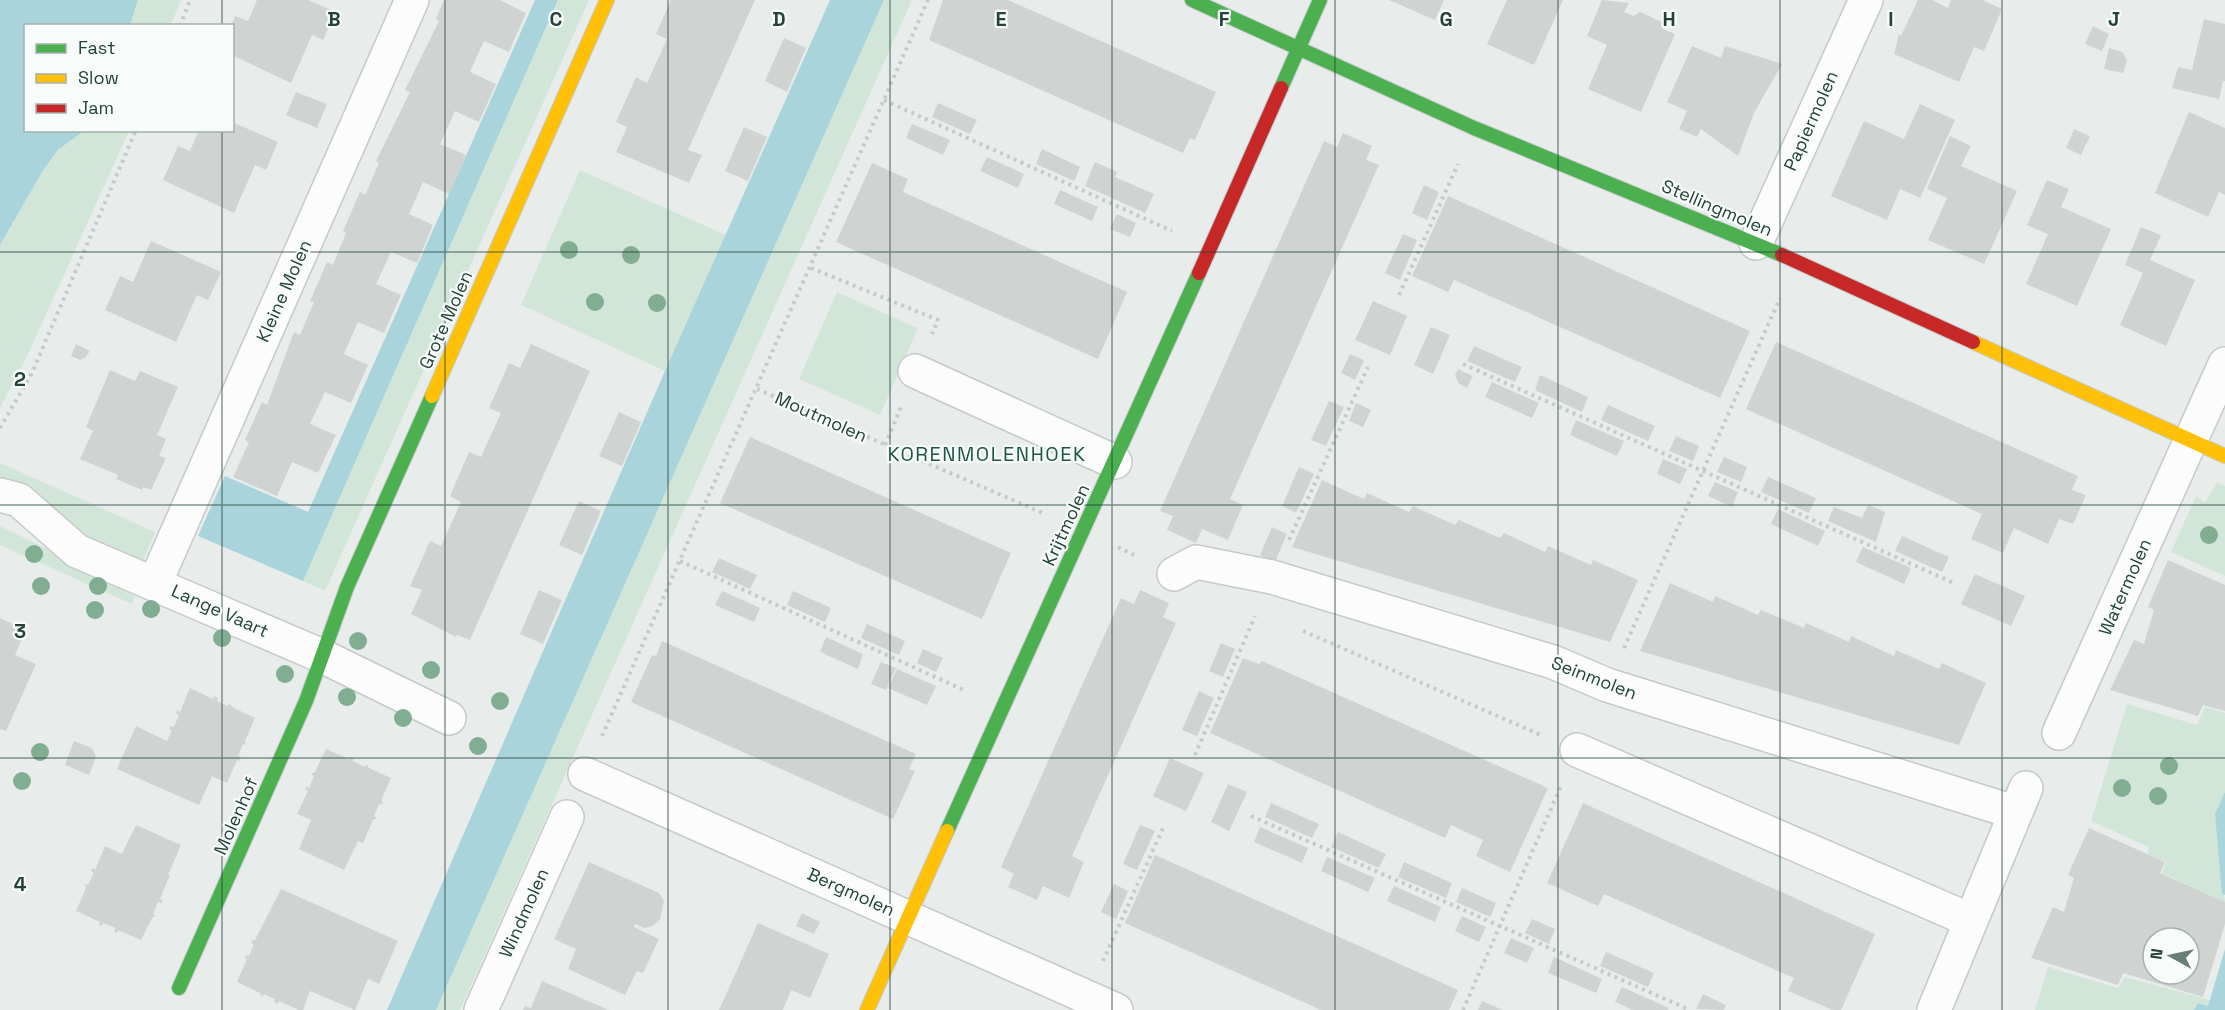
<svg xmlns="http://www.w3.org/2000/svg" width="2225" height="1010" font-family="'Space Grotesk',sans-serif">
	<rect width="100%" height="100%" fill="#e8edeb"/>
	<g fill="#d1e6d8">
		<polygon points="138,0 181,0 171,25 130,26"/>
		<polygon points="558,0 589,0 325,591 303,581"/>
		<polygon points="884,0 912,0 460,1010 436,1010"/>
		<polygon points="84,131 129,131 29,352 0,408 0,245 42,172 59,150"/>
		<polygon points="580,170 726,235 665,371 521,305"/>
		<polygon points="837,292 918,328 880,415 799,379"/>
		<polygon points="0,463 155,532 143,561 83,535 32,492 0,482"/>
		<polygon points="2217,482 2225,486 2225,576 2171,552 2196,496 2205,503"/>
		<polygon points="0,526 45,548 71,567 135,596 132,604 0,545"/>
		<polygon points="2127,704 2197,725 2205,707 2225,713 2225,792 2215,814 2225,902 2162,873 2166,862 2148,854 2149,847 2091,821"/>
		<polygon points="2048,967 2118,988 2125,977 2210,1000 2207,1006 2198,1003 2194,1010 2035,1010"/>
	</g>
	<g fill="#a9d4db">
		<polygon points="0,0 138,0 130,25 26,26 26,130 84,131 58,150 42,172 0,245"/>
		<polygon points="535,0 558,0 303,581 198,536 225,476 308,512"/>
		<polygon points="830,0 884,0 436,1010 387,1010 665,371"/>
		<polygon points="2225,792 2225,895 2222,894 2215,814"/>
		<polygon points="2225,949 2225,1010 2194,1010 2198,1003 2208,1006"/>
	</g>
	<g fill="#cfd4d2" fill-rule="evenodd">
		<polygon points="257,0 308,0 336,12 323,40 312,35 291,83 232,55 231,26 235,16 248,21"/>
		<polygon points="444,0 500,0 526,13 509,52 484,41 470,72 496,84 479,122 455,111 440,144 466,155 449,194 423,182 409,214 433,225 417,263 391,252 376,284 401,295 384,333 358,322 344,354 368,365 351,403 325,392 310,424 336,435 318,473 292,462 277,496 233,477 249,442 245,440 262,402 267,405 294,332 300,335 314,302 310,301 327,262 333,265 346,233 343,231 360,192 365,195 379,163 376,161 410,92 405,90 439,21 436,19"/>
		<polygon points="671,0 755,0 688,150 702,155 689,183 616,152 627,127 616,122 636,77 647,83 667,39 656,34"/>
		<polygon points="943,0 1008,0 1216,92 1195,140 1190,138 1183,153 929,40"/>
		<polygon points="1389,0 1444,0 1435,20"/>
		<polygon points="1507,0 1563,0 1534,65 1487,44"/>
		<polygon points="1602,0 1629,3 1624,12 1634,16 1640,12 1662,22 1663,29 1675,34 1641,112 1588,89 1607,45 1587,36"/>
		<polygon points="1918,0 1932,0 1948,8 1951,0 1982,0 2002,9 1984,51 1974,47 1959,82 1894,54 1899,34 1901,36"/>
		<polygon points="2204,19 2225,24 2225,81 2223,81 2219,99 2172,88 2178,67 2192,70"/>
		<polygon points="2093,26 2109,34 2102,51 2085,44"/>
		<polygon points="784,38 806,48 787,92 765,81"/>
		<polygon points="1692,46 1721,58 1725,46 1782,64 1754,113 1738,156 1701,129 1697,137 1679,129 1687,111 1667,102"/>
		<polygon points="2109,48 2122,52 2127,60 2123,73 2104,69"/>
		<polygon points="296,92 327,104 317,128 286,115"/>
		<polygon points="938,103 977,120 970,134 932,117"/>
		<polygon points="1920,104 1955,120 1920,198 1900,189 1887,220 1831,196 1864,121 1904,139"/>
		<polygon points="2189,112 2225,128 2225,195 2219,192 2208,217 2155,193"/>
		<polygon points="232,122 278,142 266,170 255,165 234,213 163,180 178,146 190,151 199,130 232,130"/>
		<polygon points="912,124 950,140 943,155 906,138"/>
		<polygon points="744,127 767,137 748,181 725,171"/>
		<polygon points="2074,129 2090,136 2081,155 2066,148"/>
		<polygon points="1343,133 1372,146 1366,160 1379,165 1230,499 1243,505 1228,540 1202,529 1196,543 1167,530 1173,516 1160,511 1324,141 1337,147"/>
		<polygon points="1950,136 1971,146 1961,166 2017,191 1984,264 1928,240 1947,198 1927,189"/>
		<polygon points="1042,149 1080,167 1074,181 1036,164"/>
		<polygon points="987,157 1024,174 1018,188 980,171"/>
		<polygon points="1095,162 1117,172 1115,177 1154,194 1145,213 1085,186"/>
		<polygon points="872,163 908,179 903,192 1127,292 1098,359 836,242"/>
		<polygon points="2047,180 2069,189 2061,207 2111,229 2077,306 2026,284 2048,234 2027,225"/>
		<polygon points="1424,185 1439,192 1427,220 1412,213"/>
		<polygon points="1060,190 1098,207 1092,221 1054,204"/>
		<polygon points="1448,196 1750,331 1720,398 1454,280 1448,292 1412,276"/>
		<polygon points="1117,214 1136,223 1130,237 1110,229"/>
		<polygon points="2141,227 2161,235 2150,260 2195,280 2166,346 2120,325 2143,273 2125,265"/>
		<polygon points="1403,234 1417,240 1400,280 1385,273"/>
		<polygon points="151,241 221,272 208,300 197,295 176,342 105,310 120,276 133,282"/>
		<polygon points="1373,301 1407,316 1390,355 1355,340"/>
		<polygon points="1431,327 1450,335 1433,374 1414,365"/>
		<polygon points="1776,342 2078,476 2072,490 2086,495 2073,524 2059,519 2048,544 2014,528 2003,553 1971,539 1982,514 1746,409"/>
		<polygon points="76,344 90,351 85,358 80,360 71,356"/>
		<polygon points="531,344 590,371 470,640 457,635 456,637 411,614 422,590 410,586 430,541 441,546 461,502 450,496 469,452 481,457 501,413 489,408 509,363 520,368"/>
		<polygon points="1474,346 1522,367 1515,382 1467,361"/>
		<polygon points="1350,354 1364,360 1355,380 1341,373"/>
		<polygon points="1458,369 1473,376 1467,388 1459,384 1455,375"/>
		<polygon points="110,370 135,381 140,371 178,387 157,435 166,439 159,456 166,458 151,490 143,487 142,490 116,479 118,475 80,459 93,431 86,427"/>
		<polygon points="1540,375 1588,397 1582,412 1535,390"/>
		<polygon points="1492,382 1539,403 1532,418 1485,397"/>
		<polygon points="1329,401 1344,407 1326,446 1311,440"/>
		<polygon points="1356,403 1371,410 1363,427 1349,421"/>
		<polygon points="1608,405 1655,426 1648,441 1601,420"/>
		<polygon points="619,412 641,422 622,466 599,456"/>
		<polygon points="1576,420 1624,441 1617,456 1570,435"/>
		<polygon points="1676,436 1699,446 1693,461 1669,451"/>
		<polygon points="750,437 1011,553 982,619 720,503"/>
		<polygon points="1724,457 1747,467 1741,482 1717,472"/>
		<polygon points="1663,459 1687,469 1680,484 1657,474"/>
		<polygon points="1299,467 1314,474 1296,513 1282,506"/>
		<polygon points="1768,477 1816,498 1809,513 1761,492"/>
		<polygon points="1322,480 1364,499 1367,493 1409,512 1413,506 1455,525 1459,520 1500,538 1504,533 1545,552 1548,546 1591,565 1593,560 1638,580 1610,642 1292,547"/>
		<polygon points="1715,482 1738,492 1732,507 1708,496"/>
		<polygon points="579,501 601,511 582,555 559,545"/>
		<polygon points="1868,505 1885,512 1876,542 1828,521 1834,507 1862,518"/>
		<polygon points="1778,509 1825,531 1818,546 1771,524"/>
		<polygon points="1272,527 1287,534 1275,562 1260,555"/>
		<polygon points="1902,536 1949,557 1942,572 1895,551"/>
		<polygon points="1863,547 1911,568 1904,584 1856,562"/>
		<polygon points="719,558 757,575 750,589 712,572"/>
		<polygon points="2168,560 2225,585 2225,711 2203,705 2198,716 2110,690 2134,640 2144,644 2154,610 2148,607"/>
		<polygon points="1975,574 2025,596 2011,626 1961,604"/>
		<polygon points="1670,583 1713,602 1715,596 1758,615 1761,610 1804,628 1806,623 1849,642 1851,636 1894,656 1896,650 1939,669 1942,663 1986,683 1959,745 1640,651"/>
		<polygon points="539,590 562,600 543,644 520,634"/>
		<polygon points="1140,590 1169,603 1163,617 1176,623 1072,856 1084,862 1069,898 1043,886 1037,900 1008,887 1014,874 1001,867 1121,598 1134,604"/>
		<polygon points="722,591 760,608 754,622 715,605"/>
		<polygon points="793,591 831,608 825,622 787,605"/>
		<polygon points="0,618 26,630 15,655 36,664 6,731 0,729"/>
		<polygon points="867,624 905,641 899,655 861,638"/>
		<polygon points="826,637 863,654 858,669 820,652"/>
		<polygon points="662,641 916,754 909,769 915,771 893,819 631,702 652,655 656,656"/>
		<polygon points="1221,643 1235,649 1223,677 1209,671"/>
		<polygon points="923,649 943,658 936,672 917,663"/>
		<polygon points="1243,658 1259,664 1262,661 1548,788 1510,872 1476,856 1483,840 1451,825 1445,838 1210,733"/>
		<polygon points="881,662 896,668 886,690 871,684"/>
		<polygon points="897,669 936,686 927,705 888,688"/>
		<polygon points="190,688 213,699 214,696 218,698 217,701 228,706 230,703 232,707 255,718 245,741 246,745 243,744 238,756 241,757 239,761 237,760 227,783 212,776 199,805 117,769 136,726 167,741 172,730 169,729 171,726 174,727 179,715 176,714 177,710 180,712"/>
		<polygon points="1199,691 1214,698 1197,736 1182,730"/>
		<polygon points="74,741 92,748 96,757 89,775 65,765"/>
		<polygon points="326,749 349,759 350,757 354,758 353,761 365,767 366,764 369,768 391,778 381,801 383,802 382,805 379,804 374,816 377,818 373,820 363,843 358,841 344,870 299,849 311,820 297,814 308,791 305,789 306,786 309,788 314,776 311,774 315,772"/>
		<polygon points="1170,758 1204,773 1186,811 1153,796"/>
		<polygon points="1228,784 1247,792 1229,831 1211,822"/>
		<polygon points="1271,803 1319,824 1312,838 1265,817"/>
		<polygon points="1583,803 1875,934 1841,1010 1833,1010 1788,991 1794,978 1604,894 1598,906 1547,883"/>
		<polygon points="136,825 181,845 168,875 170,875 160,899 163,900 162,903 158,902 153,914 156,915 152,918 141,940 118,930 117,933 114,931 116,928 103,923 102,926 99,925 100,922 76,911 86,888 85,884 88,885 94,873 91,871 92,868 95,870 105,846 122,854"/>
		<polygon points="1140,825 1155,831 1137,870 1123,864"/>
		<polygon points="1260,827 1308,848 1302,863 1254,842"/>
		<path d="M2089,828L2165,862L2160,873L2225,902V924L2203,997L2123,973L2118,985L2031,958L2053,907L2064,912L2074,878L2068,875ZM2153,938H2189V974H2153Z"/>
		<polygon points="1338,832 1386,854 1379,868 1331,847"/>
		<polygon points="1155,855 1458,990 1449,1010 1321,1010 1125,923"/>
		<polygon points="1327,857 1375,878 1368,892 1321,871"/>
		<polygon points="589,862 659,893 664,901 660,919 653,926 644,928 635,924 634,927 659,939 643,973 637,971 625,995 568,969 576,949 554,939"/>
		<polygon points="1404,862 1452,883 1446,898 1398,877"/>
		<polygon points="1114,884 1128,891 1116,919 1101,912"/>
		<polygon points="1394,886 1441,907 1435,922 1387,901"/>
		<polygon points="1462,888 1496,903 1490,917 1456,902"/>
		<polygon points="281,889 398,941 379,984 368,979 355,1010 310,991 303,1010 299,1010 279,1001 278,1004 274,1002 275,999 264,994 262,997 260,993 237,982 247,959 244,958 246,955 249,956 254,944 251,943 252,940 255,940"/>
		<polygon points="802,913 820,922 814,934 796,926"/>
		<polygon points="1462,916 1486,927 1479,942 1455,931"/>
		<polygon points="1532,919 1555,929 1549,944 1525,933"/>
		<polygon points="758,923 829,954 810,998 791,990 783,1010 719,1010"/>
		<polygon points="1511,938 1534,948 1527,963 1504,953"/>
		<polygon points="1606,952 1654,973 1648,987 1600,966"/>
		<polygon points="1554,957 1602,979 1596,993 1548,973"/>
		<polygon points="542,981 609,1010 523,1010 525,1006 531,1008"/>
		<polygon points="1622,987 1669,1008 1668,1010 1633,1010 1615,1002"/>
		<polygon points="1703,994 1726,1005 1724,1010 1696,1009"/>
		<polygon points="1482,1001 1503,1010 1478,1010"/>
	</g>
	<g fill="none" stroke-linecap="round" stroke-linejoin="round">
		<defs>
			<g id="street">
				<polyline points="1756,243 1866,0"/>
				<polyline points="915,371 1115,462"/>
				<polyline points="0,495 19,500 77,551 322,656 449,718"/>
				<polyline points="1174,574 1196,562 1272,577 1553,662 1607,685 2014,812"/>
				<polyline points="155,583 412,0"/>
				<polyline points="2059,733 2225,364"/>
				<polyline points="1577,750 1970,920"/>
				<polyline points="585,774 1116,1010"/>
				<polyline points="481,1010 567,817"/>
				<polyline points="1934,1010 2026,788"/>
			</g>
			<g id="fast">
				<polyline points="1192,0 1474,128 1782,255"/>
				<polyline points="1281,88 1320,0"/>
				<polyline points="947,831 1199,273"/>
				<polyline points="179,988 306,701 347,587 432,396"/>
			</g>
			<g id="slow">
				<polyline points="1973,342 2225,456"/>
				<polyline points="432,396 607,0"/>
				<polyline points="867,1010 947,831"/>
			</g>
			<g id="jam">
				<polyline points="1782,255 1973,342"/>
				<polyline points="1199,273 1281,88"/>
			</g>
		</defs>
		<use href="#street" stroke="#c5cac8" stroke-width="36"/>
		<use href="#fast" stroke="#c3cbc8" stroke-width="16"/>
		<use href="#slow" stroke="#c3cbc8" stroke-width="16"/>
		<use href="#jam" stroke="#c3cbc8" stroke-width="16"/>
		<g stroke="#c3ccca" stroke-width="4" stroke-dasharray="3 4.5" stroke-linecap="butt">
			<polyline points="180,26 190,0"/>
			<polyline points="884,100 1172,231"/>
			<polyline points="811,268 938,320 932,334"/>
			<polyline points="1399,295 1458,164"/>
			<polyline points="1463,364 1954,583"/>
			<polyline points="757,389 1045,514"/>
			<polyline points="0,428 32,373 136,130"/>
			<polyline points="885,445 901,407"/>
			<polyline points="1289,540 1368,367"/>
			<polyline points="1118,547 1138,557"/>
			<polyline points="680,561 966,691"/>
			<polyline points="1303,631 1541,735"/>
			<polyline points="1624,648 1780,298"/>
			<polyline points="602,736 928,0"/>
			<polyline points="1195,755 1255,616"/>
			<polyline points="1251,816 1690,1010"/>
			<polyline points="1103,961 1163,828"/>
			<polyline points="1463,1010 1561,786"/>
		</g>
		<use href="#street" stroke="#fcfcfc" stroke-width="33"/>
		<use href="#fast" stroke="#4caf50" stroke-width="14"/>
		<use href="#slow" stroke="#ffc107" stroke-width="14"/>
		<use href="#jam" stroke="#c62828" stroke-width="14"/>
	</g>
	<g fill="#81ae93">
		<circle cx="569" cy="250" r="9"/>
		<circle cx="631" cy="255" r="9"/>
		<circle cx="595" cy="302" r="9"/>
		<circle cx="657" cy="303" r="9"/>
		<circle cx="2209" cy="535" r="9"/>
		<circle cx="34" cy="554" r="9"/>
		<circle cx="41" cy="586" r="9"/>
		<circle cx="98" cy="586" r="9"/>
		<circle cx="151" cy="609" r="9"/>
		<circle cx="95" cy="610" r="9"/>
		<circle cx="222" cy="638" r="9"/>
		<circle cx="358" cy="641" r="9"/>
		<circle cx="431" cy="670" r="9"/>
		<circle cx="285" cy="674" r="9"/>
		<circle cx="347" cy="697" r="9"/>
		<circle cx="500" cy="701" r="9"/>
		<circle cx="403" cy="718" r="9"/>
		<circle cx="478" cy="746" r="9"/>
		<circle cx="40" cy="752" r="9"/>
		<circle cx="2169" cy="766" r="9"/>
		<circle cx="22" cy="781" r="9"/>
		<circle cx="2122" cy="788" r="9"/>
		<circle cx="2158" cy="796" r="9"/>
	</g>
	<path fill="none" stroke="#24423a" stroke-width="1.5" stroke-opacity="0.55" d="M222,0V26M445,0V1010M668,0V1010M890,0V1010M1112,0V1010M1335,0V1010M1558,0V1010M1780,0V1010M2002,0V1010M222,130V1010M0,252H2225M0,505H2225M0,758H2225"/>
	<g text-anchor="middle" stroke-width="4.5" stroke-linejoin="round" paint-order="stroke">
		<g font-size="18" fill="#24423a" stroke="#f7fbf9">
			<text transform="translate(1811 121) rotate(-66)" y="6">Papiermolen</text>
			<text transform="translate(1717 208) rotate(23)" y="6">Stellingmolen</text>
			<text transform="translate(284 291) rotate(-66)" y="6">Kleine Molen</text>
			<text transform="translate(446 320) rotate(-66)" y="6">Grote Molen</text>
			<text transform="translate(821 417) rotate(24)" y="6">Moutmolen</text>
			<text transform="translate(1066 525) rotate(-65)" y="6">Krijtmolen</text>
			<text transform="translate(2125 587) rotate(-66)" y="6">Watermolen</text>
			<text transform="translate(220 611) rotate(24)" y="6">Lange Vaart</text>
			<text transform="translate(1594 678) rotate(21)" y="6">Seinmolen</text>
			<text transform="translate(236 816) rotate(-66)" y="6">Molenhof</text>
			<text transform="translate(851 892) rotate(24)" y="6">Bergmolen</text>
			<text transform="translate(524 913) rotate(-66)" y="6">Windmolen</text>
		</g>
		<g font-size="20" letter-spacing="1.5" fill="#1f5548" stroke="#f7fbf9">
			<text x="987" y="461">KORENMOLENHOEK</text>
		</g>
	</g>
	<g font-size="20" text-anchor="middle" font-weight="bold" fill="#24423a" stroke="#f7fbf9" stroke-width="4.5" stroke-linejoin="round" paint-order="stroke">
		<text x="334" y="26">B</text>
		<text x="556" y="26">C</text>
		<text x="779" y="26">D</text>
		<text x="1001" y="26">E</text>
		<text x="1224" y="26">F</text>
		<text x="1446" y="26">G</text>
		<text x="1669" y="26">H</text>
		<text x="1891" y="26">I</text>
		<text x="2114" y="26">J</text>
		<text x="20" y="386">2</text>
		<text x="20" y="638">3</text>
		<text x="20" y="891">4</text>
	</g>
	<rect x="24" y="24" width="210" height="108" fill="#f7fbf9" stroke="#a3b1ad" stroke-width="1.5"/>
	<rect x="36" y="44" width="30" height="9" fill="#4caf50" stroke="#a3b1ad" stroke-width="1.5"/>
	<text x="78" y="54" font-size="18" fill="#24423a">Fast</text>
	<rect x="36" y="74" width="30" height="9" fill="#ffc107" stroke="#a3b1ad" stroke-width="1.5"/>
	<text x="78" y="84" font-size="18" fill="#24423a">Slow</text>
	<rect x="36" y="104" width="30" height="9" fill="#c62828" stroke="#a3b1ad" stroke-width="1.5"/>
	<text x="78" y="114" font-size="18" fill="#24423a">Jam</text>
	<g transform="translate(2171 956) rotate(278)"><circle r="28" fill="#f7fbf9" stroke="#a3b1ad" stroke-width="1.5"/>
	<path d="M0-4.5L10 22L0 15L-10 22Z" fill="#697e78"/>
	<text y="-9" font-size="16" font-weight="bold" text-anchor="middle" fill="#24423a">N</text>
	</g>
</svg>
